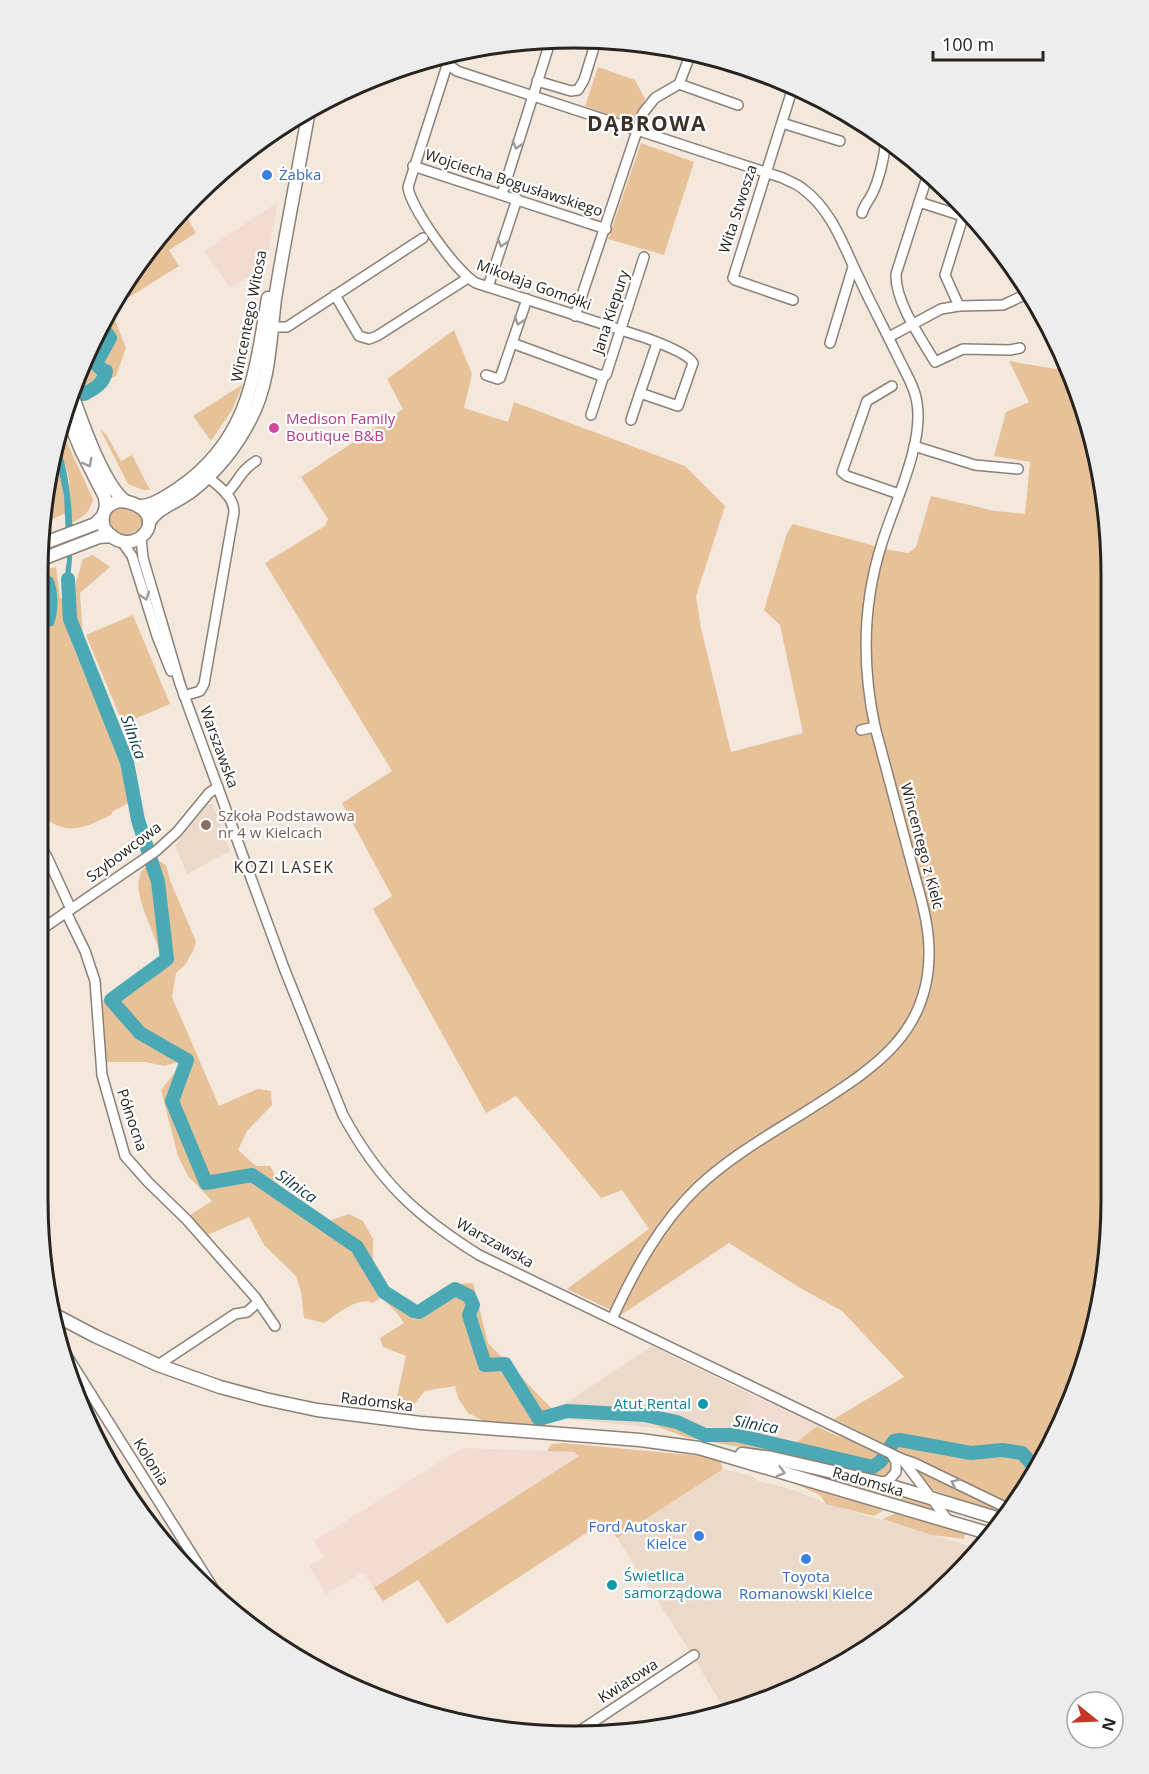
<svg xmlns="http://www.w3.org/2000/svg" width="1149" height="1774" font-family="'Open Sans',sans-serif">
	<rect width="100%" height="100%" fill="#f4e8dd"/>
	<g fill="#ebdaca">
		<polygon points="208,804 213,804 230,851 187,874 175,845"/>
		<polygon points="652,1346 752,1395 735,1429 691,1426 657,1428 555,1418 554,1411"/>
		<polygon points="723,1469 752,1476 758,1481 788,1488 825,1503 973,1547 964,1566 873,1646 726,1712 691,1653 617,1538"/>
	</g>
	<g fill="#f2dbd0">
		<polygon points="278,202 266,265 230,288 204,251"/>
		<polygon points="752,1395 817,1426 795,1444 737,1432 735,1429"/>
		<polygon points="462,1448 574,1452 579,1456 374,1588 363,1572 326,1594 309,1566 324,1557 314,1541"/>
	</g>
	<g fill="#e7c198">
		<polygon points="598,67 635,80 645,99 636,119 630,122 585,106"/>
		<polygon points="641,143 694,162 664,255 608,239"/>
		<polygon points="185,214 196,233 169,250 179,266 112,308 168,225"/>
		<polygon points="111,310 126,348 116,376 108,380 88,401 79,382 87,357 102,349 96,333"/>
		<polygon points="454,330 472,374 464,408 508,422 514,402 685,466 725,506 696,596 701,628 731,752 803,733 780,625 764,610 787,533 793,524 890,550 908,553 916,547 931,496 995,511 1025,514 1030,462 994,456 1006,412 1029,402 1009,361 1056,369 1066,364 1093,436 1110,540 1107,1222 1103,1241 1107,1243 1107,1269 1070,1405 1009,1505 834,1419 904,1377 842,1311 797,1286 729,1243 621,1315 567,1289 649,1229 622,1190 601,1198 516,1096 486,1113 373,909 392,896 342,803 392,771 265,563 325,526 328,519 301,477 403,409 387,379"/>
		<polygon points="243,384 232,410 211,441 193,416"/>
		<polygon points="100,429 106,434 121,461 132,455 150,490 143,490 128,484"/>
		<path d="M64,433L69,447L93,499C90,512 83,518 71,523L69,479L60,446Z"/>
		<polygon points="56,457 62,480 66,513 42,524 42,504"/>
		<path d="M126,508L136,514L141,515L142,521L139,529L128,535L120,533L113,527H109C107,515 114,508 126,508Z"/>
		<path d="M93,555L110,567L80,593L83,639L72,644L124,770L129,803L113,811L111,815C84,828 65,838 40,813L41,627L53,626L44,574H42V570L56,567L60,598L71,599L83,559Z"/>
		<polygon points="133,615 170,704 123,724 86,635"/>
		<path d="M157,860L166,865L170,880L196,942L193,951L185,965L176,973L172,997L219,1106L258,1089L271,1091L272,1105L247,1131L238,1150L256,1166H270C276,1174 276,1182 280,1187C290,1202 311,1212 325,1222L349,1214L363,1221L373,1239V1268L384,1292L419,1310C436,1293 449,1283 473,1283L488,1343L554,1411L555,1418L542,1427L490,1424L468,1413L458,1398L455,1386L425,1391L410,1409L394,1410L406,1356L383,1347L380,1338L404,1323L396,1312L381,1297L373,1303C356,1296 337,1315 324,1323L304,1318L301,1292L296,1276L264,1245L249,1217L205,1236L186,1218L212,1201L188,1176L178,1156L161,1090L180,1066L178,1062L164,1066L146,1062H106L101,1002L156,963L160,957C158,934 128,892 142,871C145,866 152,863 157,860Z"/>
		<path d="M654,1416L689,1424L702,1430L720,1433L737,1432L795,1444L817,1426C827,1432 836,1435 848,1439C863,1444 876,1453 890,1460L892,1468L890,1474L882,1477L768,1452L689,1438L661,1428L648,1421L646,1417Z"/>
		<polygon points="563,1443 712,1457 720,1461 723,1469 617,1538 605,1521 447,1624 418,1580 383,1601 374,1588 579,1456 574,1452 547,1451 552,1444"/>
		<polygon points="782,1466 875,1487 925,1501 934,1510"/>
		<polygon points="911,1467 1005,1511 1003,1514 927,1488"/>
		<path d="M775,1475C810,1486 844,1498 879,1507L883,1511L874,1516L826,1504L820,1495Z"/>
		<polygon points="896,1513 964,1532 965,1539 932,1535 882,1519"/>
	</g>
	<g fill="#4ba9b5">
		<path d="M60,446C71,482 74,522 72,560C70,580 67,600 68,620H63L62,596L67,560L64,496L56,457Z"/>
		<path d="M42,574L52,577C59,588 59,614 53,626L41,627Z"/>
	</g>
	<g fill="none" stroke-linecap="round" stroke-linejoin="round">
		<g stroke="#4ba9b5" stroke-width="14">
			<path d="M84,394C96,388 104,383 106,371L102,370L93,361V358H99L110,338L101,325"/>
			<polyline points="68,579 70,619 127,762 138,820 158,882 167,959 111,1000 140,1033 187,1060 172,1101 206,1183 252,1175 357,1247 384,1292 414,1311 419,1312 455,1289 469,1296 473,1305 469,1315 485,1365 505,1364 539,1419 567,1411 644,1415 677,1422 705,1435 736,1435 873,1467 881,1461 894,1441 900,1440 971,1453 1002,1450 1022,1453 1032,1464 1034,1464"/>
		</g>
		<defs>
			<g id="minor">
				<path d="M451,53L408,187C410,207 457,273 476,283L646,338C657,342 689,354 693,363L678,406L640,393L657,343"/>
				<path d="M436,56L457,71L783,178C790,182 798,184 803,189C833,211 844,248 860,280C872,306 886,332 898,357C905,372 915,387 917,403C924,444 894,504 882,543C863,602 862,666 875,727C887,771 898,814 910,858C918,889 929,920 929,951C930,1035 872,1069 810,1109C772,1133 731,1156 698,1187C660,1223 634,1271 612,1319"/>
				<polyline points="537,81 571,91 578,90 584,80 596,41"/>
				<polyline points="679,84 738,105"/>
				<polyline points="793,87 733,278 735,280 793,300"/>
				<polyline points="782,123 840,141"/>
				<polyline points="413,166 606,229"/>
				<path d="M929,171L896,274C895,302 921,338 935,362L963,349L1010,350L1020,348"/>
				<polyline points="502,194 551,39"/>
				<polyline points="919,202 975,220"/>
				<path d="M862,213C864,206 867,203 871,196C878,184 886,153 885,139"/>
				<polyline points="488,287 517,199"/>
				<polyline points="335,295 359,336 369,339 377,336 468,278"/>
				<polyline points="959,306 945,275 963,217"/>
				<polyline points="575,316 643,113 655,98 679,84 691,53"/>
				<polyline points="272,327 287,327 423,238"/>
				<polyline points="889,337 941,309 959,306 1003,305 1029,293"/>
				<polyline points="512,343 599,375 606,375 644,257"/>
				<polyline points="830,343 853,267"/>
				<polyline points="486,375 498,379 500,378 527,299"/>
				<polyline points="892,386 867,401 842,472 847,476 899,494"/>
				<polyline points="591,415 604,375"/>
				<polyline points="631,420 640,393"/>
				<polyline points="914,446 975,465 1018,469"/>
				<path d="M226,494C239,481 240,471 256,461"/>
				<path d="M141,538L143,558L180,684L284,968L343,1115C379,1181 415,1215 479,1255L902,1459L914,1463L1007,1508"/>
				<polyline points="122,542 132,556 157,636 171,671"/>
				<path d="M184,696L200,691L204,684L234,512C234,496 219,487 208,477"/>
				<polyline points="861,730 875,727"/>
				<polyline points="40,846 47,857 71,909"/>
				<polyline points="66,912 85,951 95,981 102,1075 125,1156 148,1182 187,1220 255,1297 275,1326"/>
				<polyline points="39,931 156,851 177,832 209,793 218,787"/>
				<polyline points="62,1348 215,1591"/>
				<polyline points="158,1365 235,1314 247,1312 258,1302"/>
				<polyline points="902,1459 947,1519"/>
				<polyline points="881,1483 889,1480 896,1472 896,1462 892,1455"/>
				<polyline points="578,1732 694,1655"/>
			</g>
			<g id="major">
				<path d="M74,400C83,425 104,485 125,501"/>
				<polyline points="68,418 81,450 105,497 106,508"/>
				<path d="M119,501C127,501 131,502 138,506C169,523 128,563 104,528C100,514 105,505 119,501Z"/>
				<path d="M138,506C152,507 168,495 179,488C249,440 255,375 268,298"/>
				<path d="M149,522C158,507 180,501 193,490C217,471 236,447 250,420C270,383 270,339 275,299C285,236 298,173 309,110"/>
				<polyline points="42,544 95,524 102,517"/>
				<polyline points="42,559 99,537 112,536"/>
				<polyline points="57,1316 95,1336 158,1365 220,1387 265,1399 317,1410 421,1423 640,1440 699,1448 991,1534"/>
				<polyline points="742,1454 772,1458 881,1483 1000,1519"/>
			</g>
		</defs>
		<use href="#minor" stroke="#8b8177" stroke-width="12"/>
		<use href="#major" stroke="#8b8177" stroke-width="15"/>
		<use href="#minor" stroke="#fff" stroke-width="9"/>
		<use href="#major" stroke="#fff" stroke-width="12"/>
	</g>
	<defs><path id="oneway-chevron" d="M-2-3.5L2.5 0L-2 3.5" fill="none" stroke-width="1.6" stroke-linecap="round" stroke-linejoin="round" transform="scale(1.5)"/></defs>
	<g stroke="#9e9c9a">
		<use href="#oneway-chevron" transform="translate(517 145) rotate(107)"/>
		<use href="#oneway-chevron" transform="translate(502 243) rotate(108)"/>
		<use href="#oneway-chevron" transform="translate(519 321) rotate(108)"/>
		<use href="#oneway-chevron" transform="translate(88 463) rotate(63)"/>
		<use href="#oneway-chevron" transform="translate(145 596) rotate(72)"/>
		<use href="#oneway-chevron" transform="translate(781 1472) rotate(16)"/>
		<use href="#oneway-chevron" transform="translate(955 1483) rotate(-154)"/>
	</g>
	<g fill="#3f7fe0" stroke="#fff" stroke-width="2">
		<circle cx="267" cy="175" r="6"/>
		<circle cx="699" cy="1536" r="6"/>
		<circle cx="806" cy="1559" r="6"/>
	</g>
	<circle fill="#d1479c" stroke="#fff" stroke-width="2" cx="274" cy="428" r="6"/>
	<circle fill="#8d6e63" stroke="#fff" stroke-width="2" cx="206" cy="825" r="6"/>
	<g fill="#0f9aa8" stroke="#fff" stroke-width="2">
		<circle cx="703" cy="1404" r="6"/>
		<circle cx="612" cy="1585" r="6"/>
	</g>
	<g text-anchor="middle" stroke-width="4.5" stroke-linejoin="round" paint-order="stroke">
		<g font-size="15" fill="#366cbe" stroke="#fff" text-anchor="start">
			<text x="279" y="180">Żabka</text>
			<text x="687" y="1532" text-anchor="end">Ford Autoskar<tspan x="687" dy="17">Kielce</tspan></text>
			<text x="806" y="1582" text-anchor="middle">Toyota<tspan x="806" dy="17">Romanowski Kielce</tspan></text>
		</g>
		<g font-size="15" fill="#27231f" stroke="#fff">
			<text transform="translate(514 183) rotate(18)" y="5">Wojciecha Bogusławskiego</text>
			<text transform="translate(738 209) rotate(-72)" y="5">Wita Stwosza</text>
			<text transform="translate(534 285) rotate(20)" y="5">Mikołaja Gomółki</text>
			<text transform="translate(611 312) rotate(-72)" y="5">Jana Kiepury</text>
			<text transform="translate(249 316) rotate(-79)" y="5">Wincentego Witosa</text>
			<text transform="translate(219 747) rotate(70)" y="5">Warszawska</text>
			<text transform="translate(922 846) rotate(75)" y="5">Wincentego z Kielc</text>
			<text transform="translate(124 852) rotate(-37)" y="5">Szybowcowa</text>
			<text transform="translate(132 1120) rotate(71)" y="5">Północna</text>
			<text transform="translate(495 1243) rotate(29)" y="5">Warszawska</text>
			<text transform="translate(377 1402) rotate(7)" y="5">Radomska</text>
			<text transform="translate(151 1462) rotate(58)" y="5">Kolonia</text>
			<text transform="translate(868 1482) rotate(16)" y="5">Radomska</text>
			<text transform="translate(628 1681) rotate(-33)" y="5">Kwiatowa</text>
		</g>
		<g font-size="15" fill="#b23c85" stroke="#fff" text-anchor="start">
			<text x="286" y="424">Medison Family<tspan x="286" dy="17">Boutique B&amp;B</tspan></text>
		</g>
		<g font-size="15" fill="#785e54" stroke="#fff" text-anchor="start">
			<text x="218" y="821">Szkoła Podstawowa<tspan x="218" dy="17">nr 4 w Kielcach</tspan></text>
		</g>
		<g font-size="15" fill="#0d838f" stroke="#fff" text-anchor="end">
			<text x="691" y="1409">Atut Rental</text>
			<text x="624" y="1581" text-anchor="start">Świetlica<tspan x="624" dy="17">samorządowa</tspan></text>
		</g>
		<g font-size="16" font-style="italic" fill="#0f3c41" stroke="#fff">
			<text transform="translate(134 737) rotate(70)" y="6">Silnica</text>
			<text transform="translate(297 1186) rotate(35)" y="6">Silnica</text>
			<text transform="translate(756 1424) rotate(10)" y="6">Silnica</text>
		</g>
		<g font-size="16" letter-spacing="1.5" fill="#3a3229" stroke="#fff">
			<text x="284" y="873">KOZI LASEK</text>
		</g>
		<g font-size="21" font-weight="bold" letter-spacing="1.5" fill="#3a3229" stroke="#fff">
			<text x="647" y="131">DĄBROWA</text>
		</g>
	</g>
	<path d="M0 0H1149V1774H0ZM574 48H575A526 526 0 0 1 1101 574V1200A526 526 0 0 1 575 1726H574A526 526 0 0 1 48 1200V574A526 526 0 0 1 574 48Z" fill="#eeeded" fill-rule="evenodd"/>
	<path fill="none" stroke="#27231f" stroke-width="3" d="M574 48H575A526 526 0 0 1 1101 574V1200A526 526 0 0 1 575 1726H574A526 526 0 0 1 48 1200V574A526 526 0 0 1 574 48Z"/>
	<g transform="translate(1095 1720) rotate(108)"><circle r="28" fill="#ffffff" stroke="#a9a7a5" stroke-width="1.5"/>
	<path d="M0-4.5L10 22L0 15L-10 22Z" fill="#c43828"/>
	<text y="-9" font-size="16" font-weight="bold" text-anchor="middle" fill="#27231f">N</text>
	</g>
	<path d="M933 51v9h110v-9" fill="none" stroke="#27231f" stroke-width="3"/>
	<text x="942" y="51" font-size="18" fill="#27231f" stroke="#ffffff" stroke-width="4.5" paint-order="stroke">100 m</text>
</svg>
